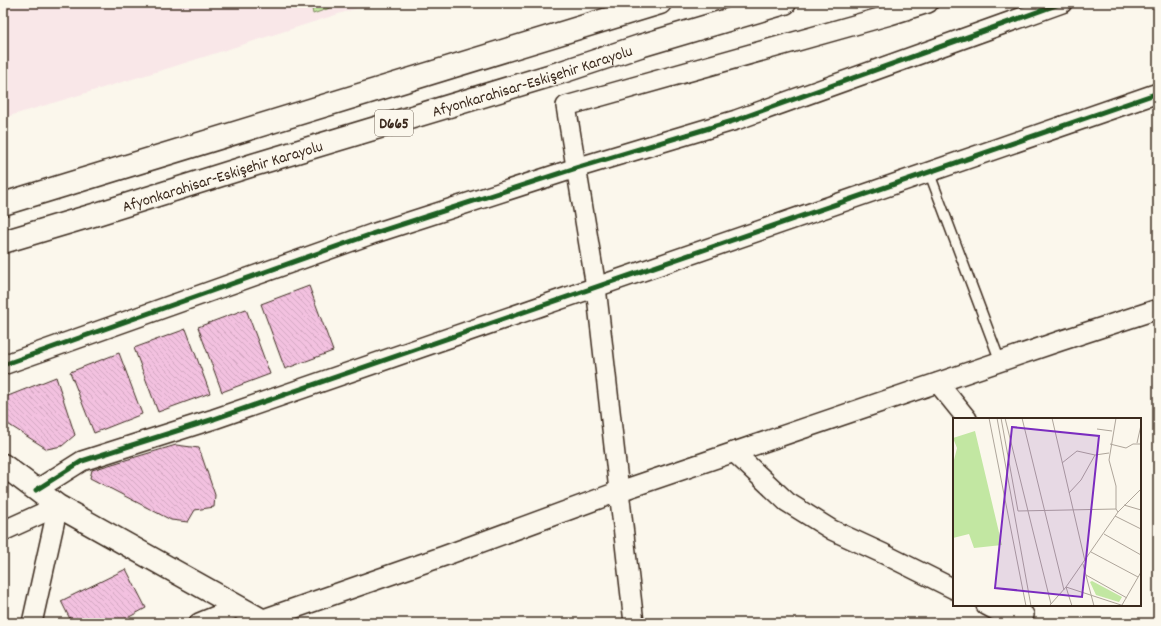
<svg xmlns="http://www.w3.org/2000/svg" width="1161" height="626" font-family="Dekko,sans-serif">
	<defs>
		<pattern id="grass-tufts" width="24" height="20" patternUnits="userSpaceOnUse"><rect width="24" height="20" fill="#c2e7a2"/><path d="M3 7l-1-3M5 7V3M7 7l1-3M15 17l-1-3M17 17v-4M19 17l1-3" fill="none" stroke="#a8c68b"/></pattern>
		<pattern id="building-back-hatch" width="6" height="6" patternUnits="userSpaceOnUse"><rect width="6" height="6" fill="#f3c1e0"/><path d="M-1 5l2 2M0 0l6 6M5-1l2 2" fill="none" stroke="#d1a6c0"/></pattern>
	</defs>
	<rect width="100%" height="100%" fill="#fbf7ec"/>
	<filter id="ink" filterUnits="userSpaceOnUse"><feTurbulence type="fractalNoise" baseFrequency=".025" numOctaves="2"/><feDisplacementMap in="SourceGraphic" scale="8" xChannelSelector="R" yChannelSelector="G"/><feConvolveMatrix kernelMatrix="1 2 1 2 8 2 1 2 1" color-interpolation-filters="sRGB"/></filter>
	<g filter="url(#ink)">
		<polygon fill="#f9e7e8" points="3,3 373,3 169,68 3,118"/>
		<polygon fill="url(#grass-tufts)" stroke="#7e8860" points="311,3 344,3 313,14"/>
		<g fill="url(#building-back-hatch)" stroke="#3b2a1e">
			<polygon points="309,286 333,351 285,369 261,304"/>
			<polygon points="246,309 270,374 222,392 198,327"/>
			<polygon points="186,329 210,393 158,412 134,348"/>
			<polygon points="119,353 142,414 94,433 70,372"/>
			<polygon points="56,377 75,435 62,446 47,449 3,421 3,398"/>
			<polygon points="176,445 199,448 215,495 214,507 195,510 188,522 171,520 90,478 92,470"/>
			<polygon points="126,569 146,608 118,623 72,623 61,601"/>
		</g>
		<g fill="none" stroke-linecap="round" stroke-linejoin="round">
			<defs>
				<polyline id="lane" points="929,172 1000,361"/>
				<g id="street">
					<polyline points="3,365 372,234 576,168 736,120 1062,3"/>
					<polyline points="938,383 967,419"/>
					<polyline points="734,452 787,502 832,530 884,554 954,589"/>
					<polyline points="36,490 82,461 214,419 1158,93"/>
					<polyline points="3,531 58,506"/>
					<polyline points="986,605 997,611 1024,615"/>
					<polyline points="261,620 444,556 620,491 1060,341 1158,309"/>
					<polyline points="32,623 58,506"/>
					<polyline points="199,623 238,607"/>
					<polyline points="634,623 596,287 566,106 890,15 928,3"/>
				</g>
				<polyline id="secondary" points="3,465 58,506 267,623"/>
				<g id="highway">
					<polyline points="3,204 660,3"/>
					<path id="s1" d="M3,242L97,214L253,165L562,72L640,46L785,3"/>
				</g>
			</defs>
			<use href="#lane" stroke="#3b2a1e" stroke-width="12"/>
			<use href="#street" stroke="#3b2a1e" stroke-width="22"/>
			<use href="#secondary" stroke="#3b2a1e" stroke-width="25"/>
			<use href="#highway" stroke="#3b2a1e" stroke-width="25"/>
			<use href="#lane" stroke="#fbf7ec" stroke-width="9"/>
			<use href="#street" stroke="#fbf7ec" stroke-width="19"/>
			<use href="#secondary" stroke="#fbf7ec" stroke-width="22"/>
			<use href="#highway" stroke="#fbf7ec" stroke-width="22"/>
			<defs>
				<g id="cycleway">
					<polyline points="3,365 372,234 576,168 736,120 1062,3"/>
					<polyline points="36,490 82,461 214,419 1158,93"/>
				</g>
			</defs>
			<use href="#cycleway" stroke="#fbf7ec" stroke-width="8"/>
			<use href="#cycleway" stroke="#1b5e20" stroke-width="5"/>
		</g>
	</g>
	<g text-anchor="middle" stroke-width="3" stroke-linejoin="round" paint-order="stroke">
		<rect fill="#fbf7ec" stroke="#75685c" stroke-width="1" x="375" y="110" width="38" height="26" rx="3"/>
		<g font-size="15" font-weight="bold" fill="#3b2a1e">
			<text x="394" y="128">D665</text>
		</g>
		<g font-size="16" fill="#3b2a1e" stroke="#fbf7ec">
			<text dy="6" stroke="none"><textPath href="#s1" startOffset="553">Afyonkarahisar-Eskişehir Karayolu</textPath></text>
			<text dy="6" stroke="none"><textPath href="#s1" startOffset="229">Afyonkarahisar-Eskişehir Karayolu</textPath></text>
		</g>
	</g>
	<g transform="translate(953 418)">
		<rect width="188" height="188" fill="#fbf7ec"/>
		<path d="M22,13L49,127L21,130L16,116L0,120V46L4,30L0,20ZM139,163L169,179L166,184L143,177L137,164Z" fill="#c2e7a2"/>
		<path fill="none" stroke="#aea59a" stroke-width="1" d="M36,0L73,188M44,0L78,188M48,0L65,93L163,91L165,94M52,0L98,186M69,0L111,172M99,0L132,143M144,11L159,13M184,25L188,7M157,26L173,30L180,26H188M109,45L124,33L142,37L156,35M116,75L128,62L142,37M171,87L188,92M163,91V68L156,42L163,0M162,98L188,111M151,116L188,137M138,134L185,159M130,146L141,188M133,157L174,180M113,169L171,188M113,169L119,188M97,187L113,169L165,94L188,71M169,187L188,154"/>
		<path fill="#7b2cbf" fill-opacity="0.15" stroke="#7b2cbf" stroke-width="2" d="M59,9L146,18L129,179L42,170Z"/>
		<rect width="188" height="188" fill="none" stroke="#3b2a1e" stroke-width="2"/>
	</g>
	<rect width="1161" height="626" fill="none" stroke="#fbf7ec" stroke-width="16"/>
	<rect x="8" y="8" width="1145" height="610" fill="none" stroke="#3b2a1e" stroke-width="1.5" filter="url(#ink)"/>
</svg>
